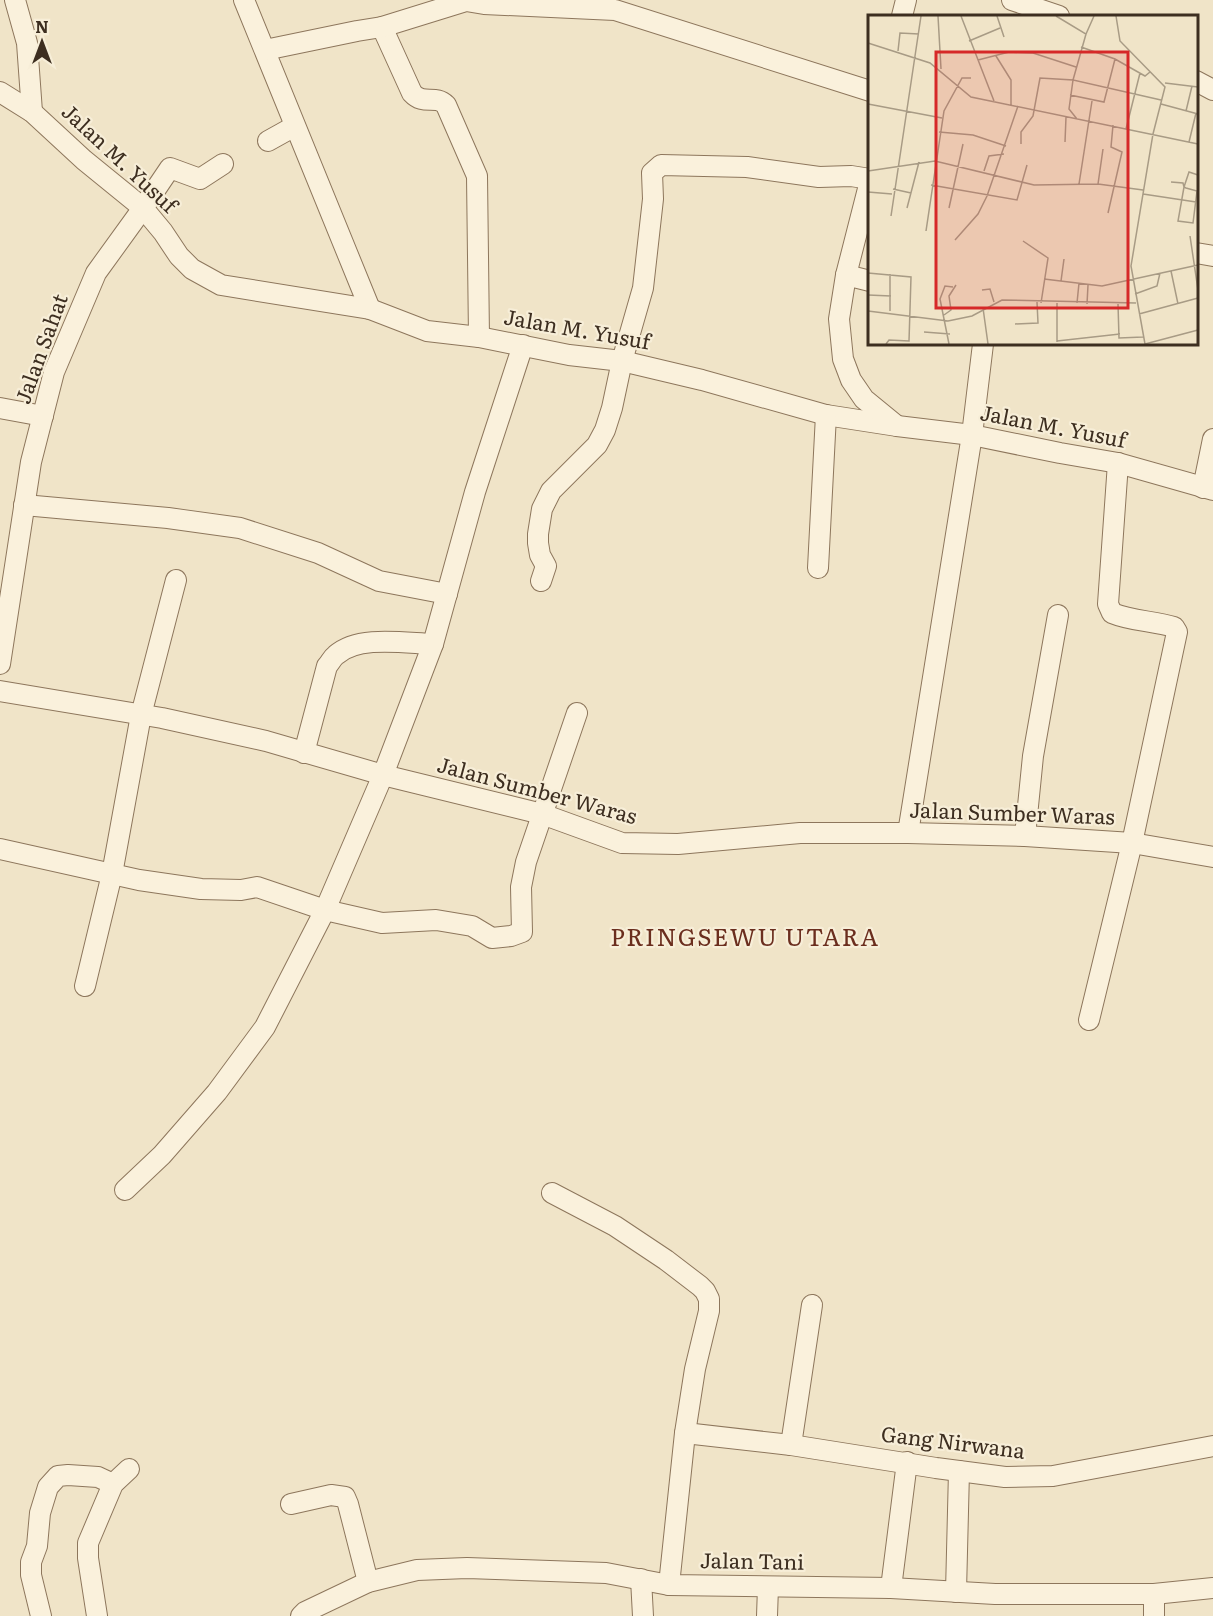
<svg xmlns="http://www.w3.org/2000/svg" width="1213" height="1616" font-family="Literata,serif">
	<rect width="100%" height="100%" fill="#f0e4c8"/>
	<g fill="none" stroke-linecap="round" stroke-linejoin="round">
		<defs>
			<g id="minor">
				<polyline points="15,0 27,43 32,112"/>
				<polyline points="244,0 370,309"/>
				<polyline points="1012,0 1059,16"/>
				<polyline points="902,16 906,0"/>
				<path d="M382,27L412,93C424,106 435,94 446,105L477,176L479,337"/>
				<polyline points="265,50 357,31 382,27 466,1 484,4 615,10 870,91"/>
				<polyline points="1196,81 1213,90"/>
				<polyline points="0,92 32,112 84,160 143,208 163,232 179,256 192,269 221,285 370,309 427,331 479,337 569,355 622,361 702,380 826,415 897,426 972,435 1060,453 1118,463 1213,490"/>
				<polyline points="268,141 286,131 295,127"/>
				<polyline points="870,181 846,275 839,319 843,359 851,380 864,399 897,426"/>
				<polyline points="1196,253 1213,256"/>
				<polyline points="846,275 870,281"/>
				<polyline points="0,408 43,416"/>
				<polyline points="1203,488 1213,439"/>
				<polyline points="24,505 168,518 240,528 318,553 379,581 447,594"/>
				<polyline points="818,568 826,415"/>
				<polyline points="541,581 546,566 540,555 538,543 538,534 542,509 551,491 597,445 605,430 612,408 622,361 643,288 653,199 652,173 661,165 747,167 819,177 851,176 870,179"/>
				<polyline points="0,664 31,462 54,372 96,273 143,208 170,168 200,179 223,164"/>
				<polyline points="0,691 162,718 266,741 383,775 542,814 622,843 678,844 800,833 908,833 1025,836 1132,843 1213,857"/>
				<path d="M304,753L327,666C330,663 332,658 336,655C358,635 404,643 433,644"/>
				<polyline points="908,833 972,435 983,344"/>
				<polyline points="1025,836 1033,756 1058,615"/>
				<polyline points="0,849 139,880 201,889 241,890 257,887 325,910 382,923 436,920 472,926 492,938 511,936 522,932 521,887 526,862 577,713"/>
				<polyline points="85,986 112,874 141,715 176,580"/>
				<path d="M1089,1020L1132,843L1177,632L1174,627C1154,621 1131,621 1112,613L1108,604L1118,463"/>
				<polyline points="125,1190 162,1155 217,1092 265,1027 325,910 383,775 433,644 475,492 523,345"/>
				<polyline points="552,1193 615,1226 666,1260 700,1286 705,1291 709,1299 709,1311 695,1369 685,1433 669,1585"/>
				<polyline points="685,1433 791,1445 936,1468 1005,1477 1053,1476 1213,1446"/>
				<polyline points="791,1445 812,1305"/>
				<polyline points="291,1504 331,1495 345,1497 348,1504 368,1582"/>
				<polyline points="641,1579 643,1616"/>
				<polyline points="891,1588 907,1462"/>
				<polyline points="956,1592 959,1471"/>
				<polyline points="1154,1594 1154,1616"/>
				<polyline points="41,1616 31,1575 31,1562 37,1546 40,1513 48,1487 58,1476 68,1475 98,1477 113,1484"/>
				<polyline points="97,1616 88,1558 88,1543 113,1484 129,1469"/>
				<polyline points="301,1616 305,1612 368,1582 417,1570 467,1568 606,1573 669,1585 891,1588 995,1594 1154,1594 1213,1588"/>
				<polyline points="767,1616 768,1587"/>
			</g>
		</defs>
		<use href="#minor" stroke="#8d765c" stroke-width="22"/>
		<use href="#minor" stroke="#faf1dc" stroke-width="20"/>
	</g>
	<g text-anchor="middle" stroke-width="4.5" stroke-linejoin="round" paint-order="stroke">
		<g font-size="21" fill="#3d2e20" stroke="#f7eed8">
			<text transform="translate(119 159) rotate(43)" y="7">Jalan M. Yusuf</text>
			<text transform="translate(577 330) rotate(10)" y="7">Jalan M. Yusuf</text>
			<text transform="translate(42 349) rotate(-70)" y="7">Jalan Sahat</text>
			<text transform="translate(1053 427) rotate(11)" y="7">Jalan M. Yusuf</text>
			<text transform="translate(537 791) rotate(15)" y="7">Jalan Sumber Waras</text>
			<text transform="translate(1012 814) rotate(2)" y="7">Jalan Sumber Waras</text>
			<text transform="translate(953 1443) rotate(7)" y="7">Gang Nirwana</text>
			<text transform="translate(752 1562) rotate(1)" y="7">Jalan Tani</text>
		</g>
		<g font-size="24" letter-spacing="1.5" fill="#6b2e1e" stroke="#f7eed8">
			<text x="745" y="946">PRINGSEWU UTARA</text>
		</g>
	</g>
	<g transform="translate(868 15)">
		<rect width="330" height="330" fill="#f0e4c8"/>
		<path fill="none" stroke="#a89b85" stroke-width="1.5" d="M70,1L73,54M93,1L126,86M129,1L136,22M188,1L218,19L205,65L293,85M248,1L252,26L297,72L285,119L263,251L277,329M218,19L226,1M101,26L132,13M0,28L62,48L103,82L330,129M213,32L247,44L277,61L282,57M30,36L32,18L51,19M128,41L143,65V90M110,45L141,37L165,38L208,52M297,68L330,72M202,80L236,87L247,44M0,89L74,103M293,89L330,99M318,96L324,71M258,114L272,58M71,117L105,120L138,131M197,127L198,102M321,127L328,98M153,129V117L165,101L172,63L205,65L201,94L209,104M0,156L67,146L166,170L230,169L275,175M116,156L121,141L136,139M303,167L315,168L316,172L318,173L329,176L325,208L310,206L316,172L321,157L330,160M211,169L224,86M230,169L235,134M63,170L149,185L159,150M25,174L43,178M0,177L24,179M275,179L328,187M39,193L51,147M81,193L95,129M240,198L254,137L243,132L245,110M23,201L53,1M58,216L76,96L94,63H103M322,221L330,275M87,225L110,199L119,181L150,91M155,226L180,243L173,288M303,256L310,289M0,258L43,262L41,326L21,325L18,329M22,259V296M176,264L234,271L330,250M193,266L196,244M114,275L122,274L126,287M267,279L289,271L292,258M0,280L23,281M209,288L211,268M219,289L220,270M250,289L251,323L275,322M115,293L120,329M0,296L80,306L104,301L134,285L268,288M271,299L330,283M76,300L83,295L81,281L88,270M147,309L170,308L169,287M56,317L82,319M189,326L252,319M189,327V288M81,329L72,284L77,271L85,272M277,329L330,315"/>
		<path fill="#d62828" fill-opacity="0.15" stroke="#d62828" stroke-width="3" d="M68,37H260V293H68Z"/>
		<rect width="330" height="330" fill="none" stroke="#3d2e20" stroke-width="3"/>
	</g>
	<g transform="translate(42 42)" stroke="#f7eed8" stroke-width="4.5" paint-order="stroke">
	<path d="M0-4.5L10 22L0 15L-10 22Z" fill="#3d2e20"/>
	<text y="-9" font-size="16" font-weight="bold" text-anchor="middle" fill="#3d2e20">N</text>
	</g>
</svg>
